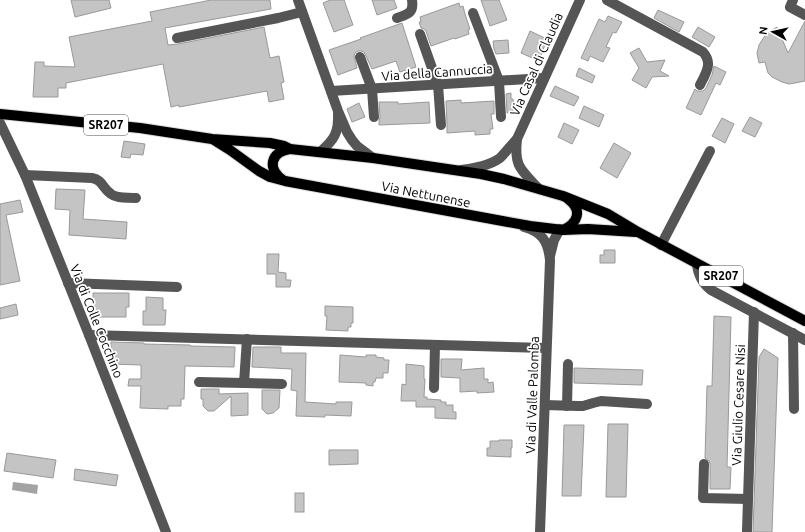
<svg xmlns="http://www.w3.org/2000/svg" width="805" height="532" font-family="Ubuntu,sans-serif">
	<rect width="100%" height="100%" fill="#fff"/>
	<polygon fill="#a3a3a3" points="13,482 38,485 37,494 12,490"/>
	<g fill="#c4c4c4" stroke="#999">
		<polygon points="71,0 109,0 111,8 75,17"/>
		<polygon points="211,0 270,0 271,9 165,28 168,45 178,44 264,27 270,58 279,56 284,82 281,83 284,99 269,102 267,91 179,107 179,105 171,107 163,64 66,83 66,88 58,88 58,97 33,97 35,62 44,62 44,66 75,67 69,37 152,21 150,12"/>
		<polygon points="330,0 344,0 353,25 334,32 323,3"/>
		<polygon points="372,0 394,0 397,8 377,15"/>
		<polygon points="481,0 499,0 507,20 490,26"/>
		<polygon points="459,3 460,7 463,6 465,14 470,29 468,30 469,34 455,39 454,38 431,46 426,31 424,29 421,28 419,22 421,22 420,17"/>
		<polygon points="658,10 684,22 679,32 654,18"/>
		<polygon points="608,16 622,22 616,33 613,32 606,47 610,48 603,62 590,56 588,61 581,58 599,19 605,22"/>
		<polygon points="805,21 805,81 795,83 789,84 782,82 772,77 768,73 765,62 759,63 757,53 759,45 766,34 777,27 788,53"/>
		<polygon points="402,23 416,67 400,72 396,61 372,69 364,52 361,51 358,51 355,53 354,56 357,68 338,75 329,50 361,39 360,38"/>
		<polygon points="698,27 715,37 709,47 692,37"/>
		<polygon points="530,31 547,39 539,61 521,53"/>
		<polygon points="508,40 509,53 496,54 494,49 493,41"/>
		<polygon points="639,48 647,62 665,60 660,71 669,76 652,77 646,88 632,80 639,68 630,53"/>
		<polygon points="714,66 726,72 720,85 716,83 701,115 686,108 695,89 697,91 703,91 706,88 712,75"/>
		<polygon points="579,68 595,76 592,83 576,76"/>
		<polygon points="555,86 579,97 574,106 550,96"/>
		<polygon points="511,93 511,99 513,99 514,107 513,108 513,112 507,113 506,94"/>
		<polygon points="461,100 461,103 494,101 494,114 491,114 493,129 490,129 490,134 475,135 475,131 447,133 447,125 446,101"/>
		<polygon points="379,102 398,102 398,104 429,102 430,123 379,125 379,121 380,117"/>
		<polygon points="359,103 365,117 352,122 347,109"/>
		<polygon points="584,106 604,115 599,127 579,118"/>
		<polygon points="750,117 762,123 755,137 742,131"/>
		<polygon points="722,118 734,124 725,143 712,136"/>
		<polygon points="564,123 579,130 572,144 558,137"/>
		<polygon points="124,141 145,144 143,155 131,154 130,158 121,157"/>
		<polygon points="614,143 631,153 617,178 600,168"/>
		<polygon points="56,189 85,190 83,219 127,222 126,239 69,235 70,210 55,209"/>
		<polygon points="20,200 23,212 6,215 20,281 0,285 0,204"/>
		<polygon points="604,250 615,250 615,263 600,263 600,255 604,255"/>
		<polygon points="267,254 279,254 278,272 286,273 286,280 291,280 290,287 276,287 276,274 267,274"/>
		<polygon points="93,293 129,293 129,307 126,307 126,317 94,317 94,306 93,306"/>
		<polygon points="146,297 163,298 163,310 166,310 165,325 143,325 143,311 146,311"/>
		<polygon points="16,304 18,315 0,319 0,308"/>
		<polygon points="325,306 353,307 353,323 351,323 351,327 348,327 348,331 326,330 327,316 325,316"/>
		<polygon points="714,316 731,317 727,467 731,467 730,489 710,489 710,464 709,461 705,458 707,386 712,386"/>
		<polygon points="111,342 144,343 144,344 190,345 190,346 235,347 234,367 185,366 184,399 181,399 181,406 168,406 168,409 140,408 141,386 128,386 129,379 141,379 141,365 110,364"/>
		<polygon points="253,347 281,347 281,353 306,353 305,402 336,404 336,402 352,402 351,416 325,415 325,417 296,416 297,391 291,390 292,369 252,367"/>
		<polygon points="764,349 778,358 772,532 753,532 759,357"/>
		<polygon points="340,355 366,357 366,355 376,355 376,357 384,358 384,360 389,360 388,373 383,373 383,378 376,378 375,382 373,382 373,386 366,385 366,383 339,382"/>
		<polygon points="441,359 462,359 461,370 484,368 484,379 488,379 488,383 493,382 494,392 477,393 477,391 460,392 460,378 441,377"/>
		<polygon points="406,364 424,366 424,379 425,379 424,397 427,397 427,399 441,400 441,402 446,402 446,405 453,405 453,412 456,412 456,419 435,418 435,407 416,407 416,401 401,401 402,384 406,385"/>
		<polygon points="574,368 643,370 642,385 574,383"/>
		<polygon points="201,389 219,389 219,394 248,393 248,415 231,416 231,396 214,411 208,411 203,406 203,399 201,399"/>
		<polygon points="262,390 280,390 279,408 273,413 267,414 262,409"/>
		<polygon points="608,424 628,424 626,497 606,497"/>
		<polygon points="564,425 584,425 581,496 562,496"/>
		<polygon points="499,440 512,440 512,448 511,448 511,457 487,456 487,448 490,448 490,441 499,441"/>
		<polygon points="329,450 358,450 358,464 329,465"/>
		<polygon points="7,453 56,460 53,478 4,471"/>
		<polygon points="75,469 118,475 116,486 74,480"/>
		<rect x="295" y="493" width="9" height="19"/>
	</g>
	<g fill="none" stroke-linecap="round" stroke-linejoin="round">
		<defs>
			<g id="major">
				<polyline points="0,114 140,128 212,139 270,143 284,146 290,149 373,158 481,174 504,179 563,196 608,214 638,232 805,321"/>
				<polyline points="214,140 230,150 259,171 270,177 285,181 530,226 563,230 588,229 636,232"/>
				<path d="M283,180C267,169 270,152 290,149"/>
				<path d="M563,230C578,223 583,210 568,199"/>
			</g>
		</defs>
		<use href="#major" stroke="#dbdbdb" stroke-width="12"/>
		<g stroke="#555" stroke-width="10">
			<polyline points="298,0 338,111 347,132 352,140 357,146 373,158"/>
			<path d="M607,0L703,52C713,63 706,73 700,85"/>
			<polyline points="793,0 790,7 805,15"/>
			<polyline points="473,13 499,81 501,117"/>
			<path d="M397,18C408,14 414,13 412,0"/>
			<polyline points="420,34 438,85 441,125"/>
			<polyline points="177,38 278,18 302,12"/>
			<polyline points="360,57 372,89 374,117"/>
			<polyline points="331,91 544,78"/>
			<polyline points="0,123 25,175 89,335 166,532"/>
			<path d="M517,139C514,166 520,169 538,188"/>
			<path d="M320,152C334,140 339,133 338,113"/>
			<path d="M461,170C474,168 489,166 500,158C506,152 511,145 517,139L580,0"/>
			<path d="M25,175L92,178C103,180 102,188 111,194C117,199 128,197 136,198"/>
			<path d="M524,227C542,232 548,241 550,260L540,532"/>
			<polyline points="661,245 710,151"/>
			<polyline points="550,256 554,240 560,229"/>
			<path d="M697,264C698,275 702,283 711,290L805,340"/>
			<polyline points="68,283 177,287"/>
			<polyline points="793,333 794,409"/>
			<polyline points="89,335 546,348"/>
			<polyline points="199,382 282,384"/>
			<polyline points="244,383 247,339"/>
			<polyline points="434,388 435,345"/>
			<polyline points="545,405 578,406 583,406 593,403 601,401 647,404"/>
			<polyline points="567,406 568,364"/>
			<polyline points="704,464 703,498 748,499"/>
			<polyline points="747,531 754,312"/>
		</g>
		<use href="#major" stroke="#000" stroke-width="10"/>
	</g>
	<g text-anchor="middle" stroke-width="3.5" stroke-linejoin="round" paint-order="stroke">
		<g fill="#fff" stroke="#4c4c4c" stroke-width="1">
			<rect x="84" y="115" width="44" height="20" rx="3"/>
			<rect x="699" y="266" width="44" height="20" rx="3"/>
		</g>
		<g font-size="12" font-weight="bold" fill="#000">
			<text x="106" y="129">SR207</text>
			<text x="721" y="280">SR207</text>
		</g>
		<g font-size="13" fill="#000" stroke="#fff">
			<text transform="translate(536 64) rotate(-66)" y="5">Via Casal di Claudia</text>
			<text transform="translate(437 72) rotate(-4)" y="5">Via della Cannuccia</text>
			<text transform="translate(426 194) rotate(11)" y="5">Via Nettunense</text>
			<text transform="translate(97 321) rotate(68)" y="5">Via di Colle Cocchino</text>
			<text transform="translate(532 395) rotate(-88)" y="5">Via di Valle Palomba</text>
			<text transform="translate(738 405) rotate(-88)" y="5">Via Giulio Cesare Nisi</text>
		</g>
	</g>
	<g transform="translate(773 32) rotate(278)" stroke="#ffffff" stroke-width="3" paint-order="stroke">
	<path d="M0-3L7 15L0 10L-7 15Z" fill="#000000"/>
	<text y="-6" font-size="11" font-weight="bold" text-anchor="middle" fill="#000000">N</text>
	</g>
</svg>
